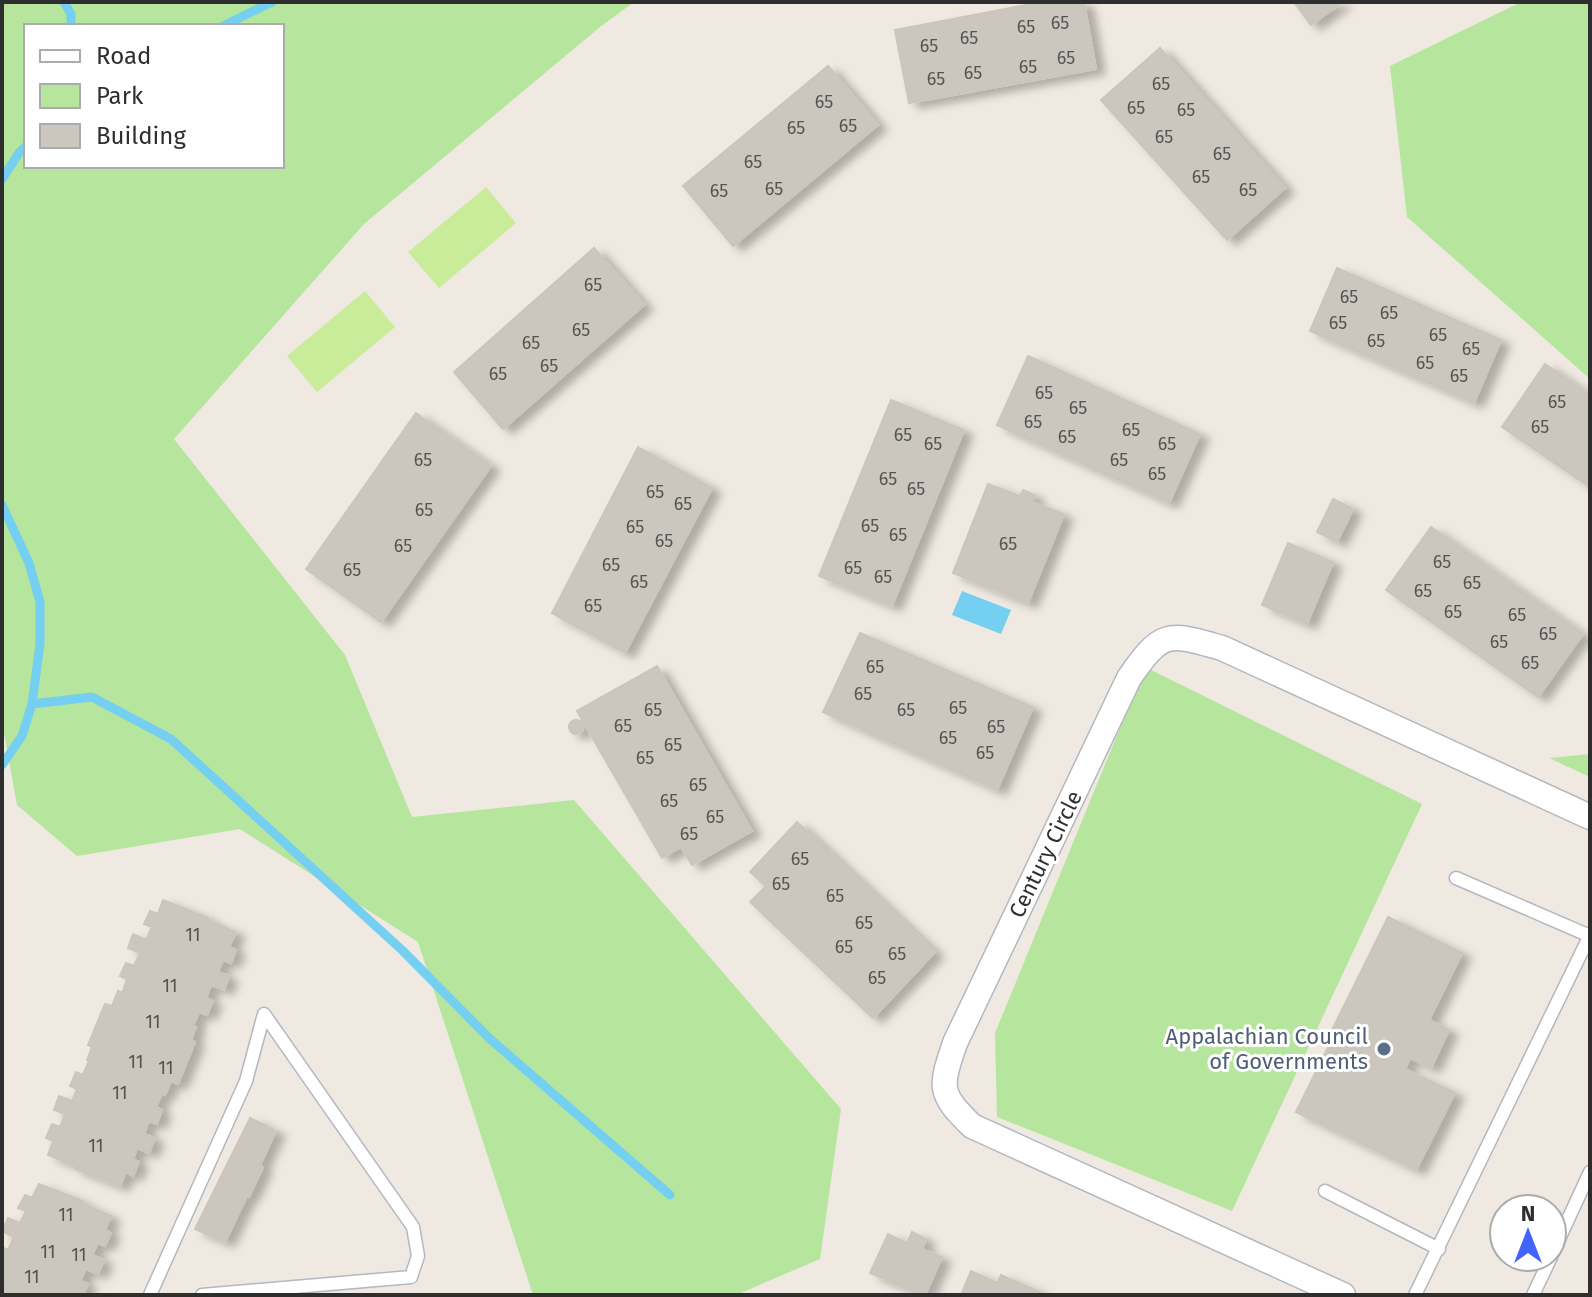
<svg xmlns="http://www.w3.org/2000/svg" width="1592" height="1297" font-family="'Fira Sans',sans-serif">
	<defs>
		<filter id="shadow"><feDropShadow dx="9" dy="5" stdDeviation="4" flood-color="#0004"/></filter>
	</defs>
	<rect width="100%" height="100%" fill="#efe9e1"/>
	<g fill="#b6e59e" fill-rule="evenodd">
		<path d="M2,2H634L600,27L364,224L174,439L345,655L412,817L574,800L841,1109L820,1259L736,1295H533L418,942L240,829L77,856L17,805L2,722ZM26,26H282V166H26Z"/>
		<polygon points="1521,2 1590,2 1590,379 1407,217 1390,66"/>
		<polygon points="1145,667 1422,804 1232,1211 997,1117 995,1033"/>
		<polygon points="1590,754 1590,777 1549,758"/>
	</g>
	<g fill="#c9ec9a">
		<polygon points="486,187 516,223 439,288 408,252"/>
		<polygon points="365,291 395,327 317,392 287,356"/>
	</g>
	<polygon fill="#75cff0" points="962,591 1011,610 1001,634 952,615"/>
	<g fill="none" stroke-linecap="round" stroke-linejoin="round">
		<g stroke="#75cff0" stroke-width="9">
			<polyline points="64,2 71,14 71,26"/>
			<polyline points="223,26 272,2"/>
			<polyline points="2,179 19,153 26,146"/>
			<polyline points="2,505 29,563 40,602 40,644 32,704 22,736 2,765"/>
			<polyline points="32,704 92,697 171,739 403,951 489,1038 670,1195"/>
		</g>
	</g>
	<g fill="#cbc7bf" stroke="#cbc5ba" stroke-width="2" filter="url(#shadow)">
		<polygon points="1042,2 1084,2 1096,69 909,103 895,30"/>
		<polygon points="1294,2 1342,2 1311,25"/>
		<polygon points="1160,48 1285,188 1227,240 1101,100"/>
		<polygon points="828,66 878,125 733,246 683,186"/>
		<polygon points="594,248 644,305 503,429 454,372"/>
		<polygon points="1337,268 1501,340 1474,403 1310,331"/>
		<polygon points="1028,356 1200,434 1169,503 997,425"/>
		<polygon points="1545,364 1590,395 1590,487 1502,427"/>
		<polygon points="891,400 964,430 892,606 819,576"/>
		<polygon points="416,413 491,466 381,622 306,569"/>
		<polygon points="638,447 712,488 625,653 552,613"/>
		<polygon points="988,484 1020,496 1023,490 1035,495 1032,502 1064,514 1028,603 953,573"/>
		<polygon points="1333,499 1353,509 1337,542 1317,532"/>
		<polygon points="1431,527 1583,634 1538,697 1386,590"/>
		<polygon points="1288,543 1333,562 1307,624 1262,605"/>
		<polygon points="860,633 1033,707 997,790 823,712"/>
		<polygon points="657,666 752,831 692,865 681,847 662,858 577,711"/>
		<circle cx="576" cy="727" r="7"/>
		<polygon points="797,822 935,952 873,1018 750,902 766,886 750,872"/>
		<polygon points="163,900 209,918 207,920 236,932 229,947 236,950 231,963 223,960 218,972 229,976 224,990 211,985 206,998 213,1001 207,1015 199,1012 193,1026 196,1027 191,1040 195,1042 178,1084 171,1081 165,1095 162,1094 156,1107 162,1110 157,1124 149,1121 144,1134 155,1138 149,1153 137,1148 133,1159 139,1162 133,1176 126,1172 120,1186 75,1169 76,1166 48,1155 53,1141 46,1138 52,1124 60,1127 65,1114 54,1110 59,1096 72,1101 77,1089 70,1086 76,1072 83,1075 89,1061 87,1060 92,1047 88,1045 105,1004 112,1006 118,991 122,993 127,979 120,976 126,963 134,966 140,953 128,948 133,934 146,940 152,927 144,924 150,911 158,914"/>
		<polygon points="1388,917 1462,953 1429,1020 1449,1030 1431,1068 1410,1058 1405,1069 1455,1093 1416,1170 1296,1112 1332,1039 1328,1038"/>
		<polygon points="250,1118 276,1131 260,1165 263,1167 249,1197 247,1196 225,1242 195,1229"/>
		<polygon points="39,1184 83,1201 82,1203 111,1216 105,1230 111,1233 105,1246 98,1243 92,1255 104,1260 98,1274 86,1269 80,1281 88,1284 83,1295 2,1295 2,1247 8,1250 14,1237 2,1231 8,1218 20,1223 26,1211 18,1208 25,1195 32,1198"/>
		<polygon points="912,1232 926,1239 922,1249 942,1257 925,1295 921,1295 870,1273 888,1234 907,1243"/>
		<polygon points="971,1271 997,1283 1001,1275 1042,1293 1041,1295 961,1295"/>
	</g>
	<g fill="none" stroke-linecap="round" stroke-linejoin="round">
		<defs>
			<g id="lane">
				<polyline points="1456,878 1590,936"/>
				<polyline points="1325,1191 1439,1249"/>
				<polyline points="1552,1254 1590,1172"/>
				<polyline points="150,1295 246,1081 264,1014 413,1227 418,1256 411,1277 202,1295"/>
				<polyline points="1415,1295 1590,935"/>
				<polyline points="1533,1295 1551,1257"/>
			</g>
			<path id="street" d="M1343,1295L972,1126C938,1093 940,1087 955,1043L1129,678C1163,629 1168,633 1222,648L1590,817"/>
		</defs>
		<use href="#lane" stroke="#b4b7c1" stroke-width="15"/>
		<use href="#street" stroke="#b4b7c1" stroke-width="27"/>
		<use href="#lane" stroke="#fff" stroke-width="12"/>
		<use href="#street" stroke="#fff" stroke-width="24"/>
	</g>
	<circle fill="#5c6f8a" stroke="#fff" stroke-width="3" cx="1384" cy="1049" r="8"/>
	<g text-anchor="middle" stroke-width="6" stroke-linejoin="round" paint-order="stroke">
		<g font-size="18" fill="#555452">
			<text x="1060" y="29">65</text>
			<text x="1026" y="33">65</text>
			<text x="969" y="44">65</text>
			<text x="929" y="52">65</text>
			<text x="1066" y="64">65</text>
			<text x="1028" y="73">65</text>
			<text x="973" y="79">65</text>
			<text x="936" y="85">65</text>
			<text x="1161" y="90">65</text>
			<text x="824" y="108">65</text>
			<text x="1136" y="114">65</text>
			<text x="1186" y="116">65</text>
			<text x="848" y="132">65</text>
			<text x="796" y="134">65</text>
			<text x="1164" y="143">65</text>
			<text x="1222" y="160">65</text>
			<text x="753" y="168">65</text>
			<text x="1201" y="183">65</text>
			<text x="774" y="195">65</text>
			<text x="1248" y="196">65</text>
			<text x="719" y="197">65</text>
			<text x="593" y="291">65</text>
			<text x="1349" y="303">65</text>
			<text x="1389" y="319">65</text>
			<text x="1338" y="329">65</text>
			<text x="581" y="336">65</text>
			<text x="1438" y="341">65</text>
			<text x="1376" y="347">65</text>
			<text x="531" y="349">65</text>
			<text x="1471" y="355">65</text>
			<text x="1425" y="369">65</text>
			<text x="549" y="372">65</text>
			<text x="498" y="380">65</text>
			<text x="1459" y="382">65</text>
			<text x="1044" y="399">65</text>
			<text x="1557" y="408">65</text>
			<text x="1078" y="414">65</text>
			<text x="1033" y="428">65</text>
			<text x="1540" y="433">65</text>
			<text x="1131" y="436">65</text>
			<text x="903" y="441">65</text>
			<text x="1067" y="443">65</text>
			<text x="933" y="450">65</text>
			<text x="1167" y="450">65</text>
			<text x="423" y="466">65</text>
			<text x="1119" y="466">65</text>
			<text x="1157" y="480">65</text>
			<text x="888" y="485">65</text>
			<text x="916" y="495">65</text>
			<text x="655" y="498">65</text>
			<text x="683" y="510">65</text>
			<text x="424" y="516">65</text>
			<text x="870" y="532">65</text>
			<text x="635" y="533">65</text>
			<text x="898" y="541">65</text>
			<text x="664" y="547">65</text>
			<text x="1008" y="550">65</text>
			<text x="403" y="552">65</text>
			<text x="1442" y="568">65</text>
			<text x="611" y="571">65</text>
			<text x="853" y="574">65</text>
			<text x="352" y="576">65</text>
			<text x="883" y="583">65</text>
			<text x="639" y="588">65</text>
			<text x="1472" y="589">65</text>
			<text x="1423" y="597">65</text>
			<text x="593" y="612">65</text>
			<text x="1453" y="618">65</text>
			<text x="1517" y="621">65</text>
			<text x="1548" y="640">65</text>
			<text x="1499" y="648">65</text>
			<text x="1530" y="669">65</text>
			<text x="875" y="673">65</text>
			<text x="863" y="700">65</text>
			<text x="958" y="714">65</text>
			<text x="653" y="716">65</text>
			<text x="906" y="716">65</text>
			<text x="623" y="732">65</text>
			<text x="996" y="733">65</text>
			<text x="948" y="744">65</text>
			<text x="673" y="751">65</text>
			<text x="985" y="759">65</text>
			<text x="645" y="764">65</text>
			<text x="698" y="791">65</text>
			<text x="669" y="807">65</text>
			<text x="715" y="823">65</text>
			<text x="689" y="840">65</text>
			<text x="800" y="865">65</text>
			<text x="781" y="890">65</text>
			<text x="835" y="902">65</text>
			<text x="864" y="929">65</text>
			<text x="193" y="941">11</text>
			<text x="844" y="953">65</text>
			<text x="897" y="960">65</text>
			<text x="877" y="984">65</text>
			<text x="170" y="992">11</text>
			<text x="153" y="1028">11</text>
			<text x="136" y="1068">11</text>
			<text x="166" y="1074">11</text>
			<text x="120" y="1099">11</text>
			<text x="96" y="1152">11</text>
			<text x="66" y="1221">11</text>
			<text x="48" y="1258">11</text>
			<text x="79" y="1261">11</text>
			<text x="32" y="1283">11</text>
		</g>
		<g font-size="22" fill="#2e2e2e" stroke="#fff">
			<text transform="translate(1045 854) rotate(-64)" y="8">Century Circle</text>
		</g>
		<g font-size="22" fill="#4e5e75" stroke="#fff" text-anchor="end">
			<text x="1368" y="1044">Appalachian Council<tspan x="1368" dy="25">of Governments</tspan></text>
		</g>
	</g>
	<rect width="1592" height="1297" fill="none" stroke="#2e2e2e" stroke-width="8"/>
	<rect x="24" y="24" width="260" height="144" fill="#ffffff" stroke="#ababab" stroke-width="2"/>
	<rect x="40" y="50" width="40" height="12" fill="#ffffff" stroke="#ababab" stroke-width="2"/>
	<text x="96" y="64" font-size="24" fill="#2e2e2e">Road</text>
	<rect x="40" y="84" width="40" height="24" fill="#b6e59e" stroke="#ababab" stroke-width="2"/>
	<text x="96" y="104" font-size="24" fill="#2e2e2e">Park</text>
	<rect x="40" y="124" width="40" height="24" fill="#cbc7bf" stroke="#ababab" stroke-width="2"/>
	<text x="96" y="144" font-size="24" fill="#2e2e2e">Building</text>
	<g transform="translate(1528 1233)"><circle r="38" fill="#ffffff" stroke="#ababab" stroke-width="2"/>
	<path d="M0-6L14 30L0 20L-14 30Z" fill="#4264fb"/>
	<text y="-12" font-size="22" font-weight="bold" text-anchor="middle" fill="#2e2e2e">N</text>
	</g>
</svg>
